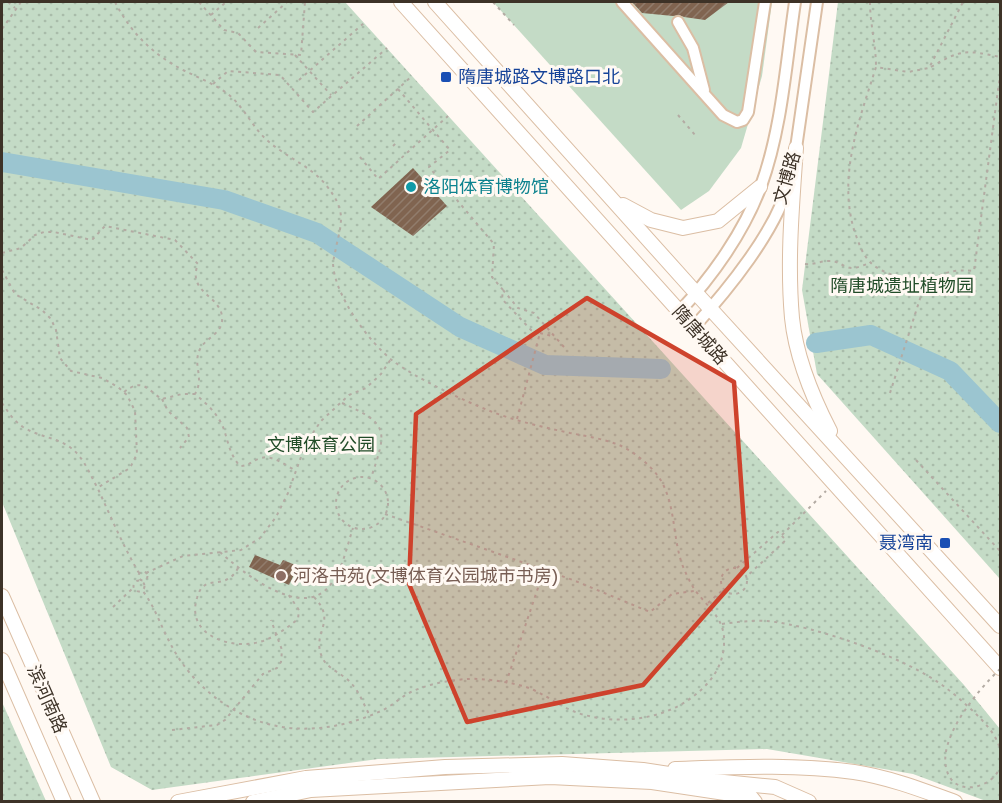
<svg xmlns="http://www.w3.org/2000/svg" width="1002" height="803" font-family="'Golos Text','Noto Sans SC',sans-serif">
	<defs>
		<pattern id="park-dots" width="8" height="8" patternUnits="userSpaceOnUse" patternTransform="scale(1.5)"><rect width="8" height="8" fill="#c4dbc6"/><path d="M2 2h.1M6 6h.1" fill="none" stroke="#a9bcaa" stroke-width="1.8" stroke-linecap="round"/></pattern>
		<pattern id="building-hatch" width="6" height="6" patternUnits="userSpaceOnUse" patternTransform="scale(1.5)"><rect width="6" height="6" fill="#806450"/><path d="M-1 1l2-2M0 6l6-6M5 7l2-2" fill="none" stroke="#917c6c"/></pattern>
	</defs>
	<rect width="100%" height="100%" fill="#fff9f3"/>
	<polygon fill="#c4dbc6" points="493,2 772,2 762,76 741,148 709,191 681,210"/>
	<g fill="url(#park-dots)">
		<polygon points="2,2 345,2 964,685 1000,729 1000,801 986,801 913,774 767,749 378,759 152,790 111,767 2,502"/>
		<polygon points="838,2 1000,2 1000,579 817,374 802,290"/>
		<polygon points="2,702 46,801 2,801"/>
	</g>
	<g fill="none" stroke-linecap="round" stroke-linejoin="round">
		<g stroke="#9bc5d0" stroke-width="20">
			<polyline points="2,162 224,200 317,233 460,327 545,365 661,369"/>
			<polyline points="816,343 871,335 950,371 1000,423"/>
		</g>
	</g>
	<g fill="url(#building-hatch)">
		<polygon points="632,2 729,2 705,20 684,17 679,15 673,16 642,13"/>
		<polygon points="413,168 447,206 413,236 371,207"/>
		<polygon points="255,555 280,565 283,560 298,566 289,585 249,567"/>
	</g>
	<g fill="none" stroke-linecap="round" stroke-linejoin="round">
		<defs>
			<g id="minor">
				<polyline points="622,2 723,115 737,122 743,120 748,112 765,2"/>
				<polyline points="678,22 693,48 704,90"/>
				<polyline points="795,155 817,2"/>
				<path d="M679,312C712,277 744,232 761,186C782,128 786,63 795,2"/>
				<path d="M693,328C726,292 778,229 789,181"/>
			</g>
			<g id="major">
				<polyline points="401,2 1000,668"/>
				<polyline points="435,2 696,293 1000,626"/>
				<path d="M796,148C792,205 787,262 792,318C796,358 812,396 830,431"/>
				<polyline points="623,205 651,220 683,228 718,221 760,187"/>
				<polyline points="2,596 93,802"/>
				<polyline points="2,660 64,802"/>
				<path d="M675,769C735,767 794,764 854,772C888,777 922,790 955,802"/>
				<polyline points="178,802 306,778 445,767 562,764 643,770 714,781 775,787 809,802"/>
				<polyline points="253,802 311,790 550,777 652,782 751,797 755,802"/>
			</g>
		</defs>
		<use href="#minor" stroke="#dbbea4" stroke-width="14"/>
		<use href="#major" stroke="#dbbea4" stroke-width="16"/>
		<g stroke="#b3aba3" stroke-width="2" stroke-dasharray="3 4.5" stroke-linecap="butt">
			<polyline points="8,2 15,8"/>
			<path d="M115,2C131,33 153,55 185,71C197,77 210,82 222,90C239,100 248,119 260,133C279,155 308,163 326,185C345,209 343,219 336,247C336,249 333,261 333,263C334,295 369,342 393,361C416,378 462,400 490,411C515,421 543,427 570,433C586,436 604,439 619,445C633,451 649,464 658,476C676,502 672,535 682,564C685,572 689,580 693,587C705,606 726,617 724,644C723,668 709,685 691,698C660,721 614,725 578,713C560,707 544,693 526,687C511,682 483,678 468,679C449,680 428,684 411,692C401,697 393,705 383,710C343,729 295,736 253,719C216,704 187,677 169,641C160,624 154,605 142,590"/>
			<polyline points="199,2 224,30 238,33 256,52 301,55 305,2"/>
			<polyline points="493,2 514,25"/>
			<path d="M870,2C870,24 876,45 876,67"/>
			<polyline points="211,15 226,2"/>
			<polyline points="258,28 287,2"/>
			<polyline points="2,29 21,2"/>
			<polyline points="295,55 331,95"/>
			<path d="M931,67C961,49 967,50 1000,57"/>
			<polyline points="299,80 364,23"/>
			<polyline points="213,84 228,71 280,75 313,112 387,48"/>
			<polyline points="398,89 450,150 429,167 494,244 492,277 503,290 502,299 531,330 540,333 517,419"/>
			<polyline points="678,115 695,135"/>
			<polyline points="357,126 412,76"/>
			<polyline points="393,146 396,143"/>
			<polyline points="360,157 378,179 448,116"/>
			<polyline points="2,245 2,252"/>
			<path d="M2,253L21,248L35,235L44,232H54L92,240L105,226L175,240L198,264C187,292 219,295 222,316C224,334 206,337 200,349C192,366 205,377 195,394C206,403 217,413 223,427C228,440 229,454 240,466C248,466 251,462 258,459C271,453 285,465 296,471"/>
			<path d="M805,264C814,265 820,261 829,261C836,260 841,265 847,267C855,270 863,265 870,263"/>
			<polyline points="2,270 15,294 42,310 51,319 56,330 60,358 71,371 102,378 118,387 127,395 135,411 137,454 130,468 97,488"/>
			<path d="M926,283C943,272 954,269 974,271L1000,75"/>
			<polyline points="503,290 518,308 534,313 564,347"/>
			<polyline points="540,333 552,336"/>
			<path d="M124,392C143,377 147,390 162,399L182,394H195"/>
			<path d="M890,393L925,283C909,279 882,275 870,262C862,254 859,243 855,233C837,177 859,121 876,67L908,72L929,68L963,2"/>
			<polyline points="162,399 168,411 187,428 189,437 180,448"/>
			<path d="M2,403C8,412 14,421 23,427C42,439 65,437 80,457C87,466 92,478 98,489C111,517 123,546 139,573"/>
			<path d="M342,403C391,424 386,432 371,478"/>
			<polyline points="916,460 1000,551"/>
			<circle cx="362" cy="503" r="26"/>
			<polyline points="385,514 573,580 650,612 672,594 694,591"/>
			<polyline points="782,535 826,491"/>
			<path d="M220,552C243,573 304,622 331,584C343,568 347,546 353,528"/>
			<circle cx="734" cy="581" r="13"/>
			<path d="M238,568C225,593 204,571 197,598C185,636 233,651 263,641C276,636 287,628 298,619L299,610L288,594"/>
			<polyline points="737,568 778,532 786,540 746,577"/>
			<circle cx="143" cy="576" r="4.5"/>
			<polyline points="146,573 183,556 241,550 260,538 276,517 288,493 306,443 321,421 349,395 366,388 381,374 391,359"/>
			<circle cx="139" cy="586" r="5.5"/>
			<path d="M314,597C338,622 311,632 322,657C327,669 342,673 350,682C359,691 363,703 369,714"/>
			<polyline points="708,603 724,589"/>
			<polyline points="113,607 134,587"/>
			<path d="M722,624C737,622 752,620 767,621C816,626 908,658 946,688C956,695 965,704 974,712C985,723 996,734 1000,749"/>
			<polyline points="506,683 544,570"/>
			<polyline points="172,730 217,725 225,720 263,674 277,668 281,662 282,650 271,620"/>
		</g>
		<use href="#minor" stroke="#fff" stroke-width="10"/>
		<use href="#major" stroke="#fff" stroke-width="14"/>
		<path stroke="#b3aba3" stroke-width="2" stroke-dasharray="3 4.5" stroke-linecap="butt" d="M1000,669C979,689 936,739 947,771C955,798 993,788 1000,767"/>
	</g>
	<path fill="#ce422c" fill-opacity="0.2" stroke="#ce422c" stroke-width="4.5" stroke-linejoin="round" d="M587,298L734,382L747,567L643,685L467,722L409,584L416,414Z"/>
	<g fill="#1a4fb4" stroke="#fff9f3" stroke-width="2">
		<rect x="440" y="71" width="12" height="12" rx="3"/>
		<rect x="939" y="537" width="12" height="12" rx="3"/>
	</g>
	<circle fill="#0f9aa8" stroke="#fff9f3" stroke-width="2" cx="411" cy="187" r="6"/>
	<circle fill="#8d6e63" stroke="#fff9f3" stroke-width="2" cx="281" cy="576" r="6"/>
	<g text-anchor="middle" stroke-width="6" stroke-linejoin="round" paint-order="stroke">
		<g font-size="18" fill="#164399" stroke="#fff9f3" text-anchor="start">
			<text x="458" y="83">隋唐城路文博路口北</text>
			<text x="933" y="549" text-anchor="end">聂湾南</text>
		</g>
		<g font-size="18" fill="#3d3227" stroke="#fff9f3">
			<text transform="translate(787 178) rotate(-74)" y="6">文博路</text>
			<text transform="translate(700 335) rotate(48)" y="6">隋唐城路</text>
			<text transform="translate(47 699) rotate(66)" y="6">滨河南路</text>
		</g>
		<g font-size="18" fill="#0d838f" stroke="#fff9f3" text-anchor="start">
			<text x="423" y="193">洛阳体育博物馆</text>
		</g>
		<g font-size="18" fill="#214c28" stroke="#fff9f3">
			<text x="902" y="292">隋唐城遗址植物园</text>
			<text x="321" y="451">文博体育公园</text>
		</g>
		<g font-size="18" fill="#785e54" stroke="#fff9f3" text-anchor="start">
			<text x="293" y="582">河洛书苑(文博体育公园城市书房)</text>
		</g>
	</g>
	<rect width="1002" height="803" fill="none" stroke="#3d3227" stroke-width="6"/>
</svg>
